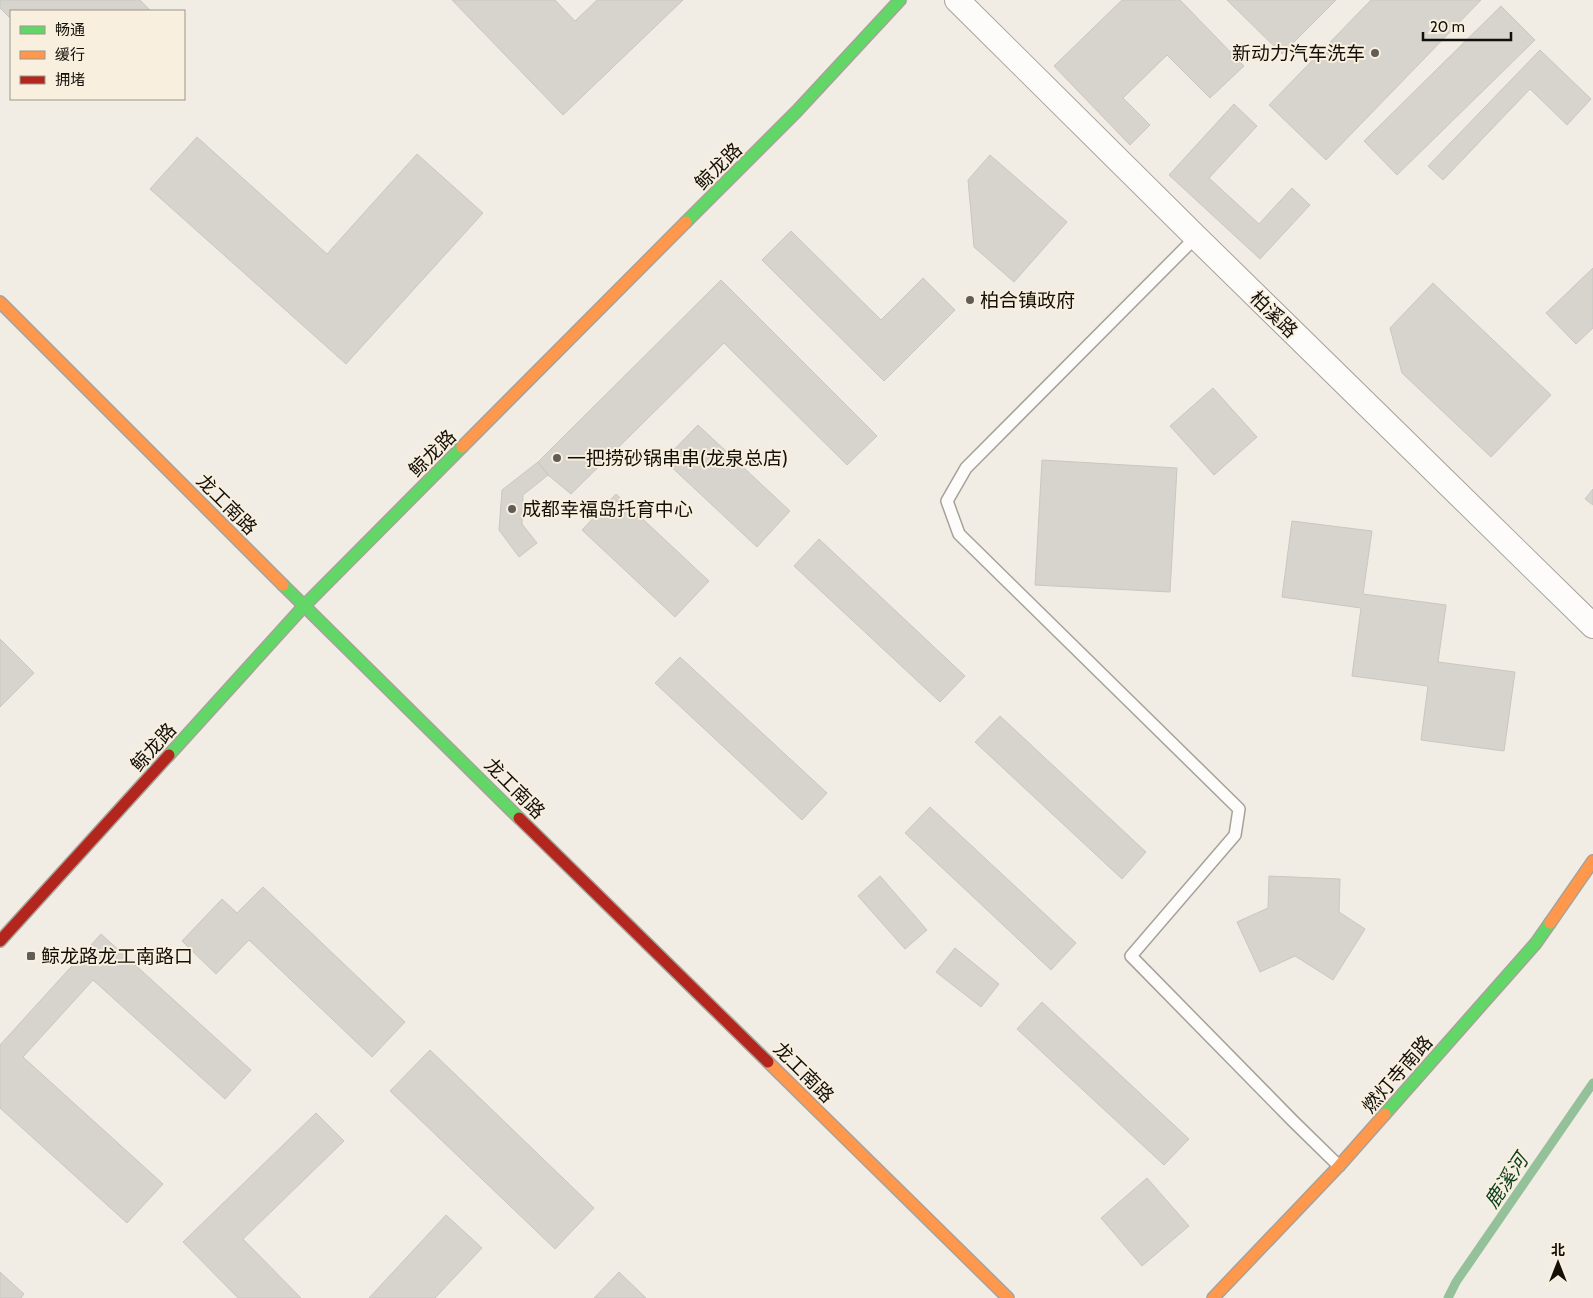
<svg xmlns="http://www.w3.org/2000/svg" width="1593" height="1298" font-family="Cabin,'Noto Sans SC',sans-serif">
	<rect width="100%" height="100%" fill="#f2ede4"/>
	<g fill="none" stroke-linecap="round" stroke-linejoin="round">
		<polyline stroke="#94c09a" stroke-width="9" points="1448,1298 1456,1282 1593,1083"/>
	</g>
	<g fill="#d6d4cd" stroke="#c9c7c0">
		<polygon points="0,0 140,0 151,11 11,11 11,19 0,8"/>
		<polygon points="452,0 555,0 575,21 597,0 683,0 563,115"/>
		<polygon points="1122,0 1180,0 1244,66 1210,98 1167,55 1123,98 1150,125 1130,145 1054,66"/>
		<polygon points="1227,0 1336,0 1282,54"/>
		<polygon points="1371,0 1481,0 1326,160 1269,105"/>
		<polygon points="1501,6 1535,40 1397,175 1364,141"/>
		<polygon points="1540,50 1591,99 1567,125 1530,89 1443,180 1428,166"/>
		<polygon points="1234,104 1257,126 1209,178 1259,224 1292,188 1310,205 1260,259 1169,175"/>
		<polygon points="197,137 327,254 417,154 483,213 346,364 150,189"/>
		<polygon points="990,155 1067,222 1014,282 974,247 968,180"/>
		<polygon points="791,231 881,320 923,278 955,310 884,381 762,260"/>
		<polygon points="1593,268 1593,328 1576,344 1546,313"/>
		<polygon points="721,280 877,436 847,465 724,343 571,494 548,475 538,462"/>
		<polygon points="1433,283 1551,395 1491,457 1402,373 1390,328"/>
		<polygon points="1213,388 1257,437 1214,475 1170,426"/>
		<polygon points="698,425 790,511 757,547 664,460"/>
		<polygon points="1042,460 1177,468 1170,592 1035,585"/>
		<polygon points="538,462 548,475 523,495 522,524 537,543 519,557 499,530 502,490"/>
		<polygon points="1593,489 1593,505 1585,499"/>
		<polygon points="616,494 709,581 675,617 582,530"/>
		<polygon points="1292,521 1372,531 1363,594 1446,605 1438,662 1515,672 1504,751 1421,740 1428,686 1352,676 1361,608 1282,597"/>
		<polygon points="819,539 965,676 940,702 794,566"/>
		<polygon points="0,639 34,673 0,707"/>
		<polygon points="680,657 827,793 802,820 655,683"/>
		<polygon points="1000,716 1146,852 1122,879 975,742"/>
		<polygon points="930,807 1076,943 1051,970 905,833"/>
		<polygon points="880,876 927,930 905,949 858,896"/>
		<polygon points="1269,876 1340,879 1339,912 1365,929 1333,980 1295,956 1260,972 1237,922 1268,908"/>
		<polygon points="263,887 405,1022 372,1057 249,940 216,974 182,941 222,899 237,913"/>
		<polygon points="101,934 251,1070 225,1099 93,980 23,1057 163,1184 127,1223 0,1108 0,1045"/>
		<polygon points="955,948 999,984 981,1007 936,972"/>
		<polygon points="1042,1002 1189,1139 1164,1165 1017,1029"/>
		<polygon points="430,1050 594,1208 555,1249 390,1091"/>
		<polygon points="316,1113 344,1141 243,1239 301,1298 238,1298 183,1242"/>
		<polygon points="1147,1178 1189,1226 1142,1266 1101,1218"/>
		<polygon points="446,1215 482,1248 435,1298 369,1298"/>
		<polygon points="0,1272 24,1294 21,1298 0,1298"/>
		<polygon points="619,1272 646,1298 594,1298"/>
	</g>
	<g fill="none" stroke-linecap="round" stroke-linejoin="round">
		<defs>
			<polyline id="lane" points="1196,237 966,468 947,501 959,534 1239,809 1235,835 1131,956 1293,1121 1339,1166"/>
			<polyline id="street" points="957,0 1196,237 1593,626"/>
			<g id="fast">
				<polyline points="686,222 797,111 900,0"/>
				<polyline points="283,585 519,818"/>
				<polyline points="169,755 304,606 462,447"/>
				<polyline points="1385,1114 1536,943 1550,923"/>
			</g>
			<g id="slow">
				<polyline points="0,302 283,585"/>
				<polyline points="462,447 686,222"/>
				<polyline points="1550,923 1593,861"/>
				<polyline points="768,1062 1008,1298"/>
				<polyline points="1213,1298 1339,1166 1385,1114"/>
			</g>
			<g id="jam">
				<polyline points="519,818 768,1062"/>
				<polyline points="0,941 169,755"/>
			</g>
		</defs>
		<use href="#lane" stroke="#a6a29a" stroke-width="14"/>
		<use href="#street" stroke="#a6a29a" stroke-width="26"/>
		<use href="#fast" stroke="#a6a29a" stroke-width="14"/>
		<use href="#slow" stroke="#a6a29a" stroke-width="14"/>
		<use href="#jam" stroke="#a6a29a" stroke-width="14"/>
		<use href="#lane" stroke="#fdfcfb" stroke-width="11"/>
		<use href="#street" stroke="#fdfcfb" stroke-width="24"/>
		<use href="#fast" stroke="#63d668" stroke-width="11"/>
		<use href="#slow" stroke="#ff974d" stroke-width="11"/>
		<use href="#jam" stroke="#b3261e" stroke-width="11"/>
	</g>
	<g fill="#615d56" stroke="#f8efde" stroke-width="2">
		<circle cx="1375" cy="53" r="5"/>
		<circle cx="970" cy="300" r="5"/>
		<circle cx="557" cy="458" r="5"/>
		<circle cx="512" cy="509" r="5"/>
		<rect x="26" y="951" width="10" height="10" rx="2.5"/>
	</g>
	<g text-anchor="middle" stroke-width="4" stroke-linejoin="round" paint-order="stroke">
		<g font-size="19" fill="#13100a" stroke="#f8efde" text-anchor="start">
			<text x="1365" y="60" text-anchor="end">新动力汽车洗车</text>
			<text x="980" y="307">柏合镇政府</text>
			<text x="567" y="465">一把捞砂锅串串(龙泉总店)</text>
			<text x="522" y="516">成都幸福岛托育中心</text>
			<text x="41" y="963">鲸龙路龙工南路口</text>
		</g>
		<g font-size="19" fill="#13100a" stroke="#f8efde">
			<text transform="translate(718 166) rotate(-45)" y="7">鲸龙路</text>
			<text transform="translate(1274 314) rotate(44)" y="7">柏溪路</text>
			<text transform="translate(432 453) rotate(-45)" y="7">鲸龙路</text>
			<text transform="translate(227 504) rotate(45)" y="7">龙工南路</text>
			<text transform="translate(153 747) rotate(-48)" y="7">鲸龙路</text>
			<text transform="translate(515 788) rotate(45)" y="7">龙工南路</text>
			<text transform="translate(804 1072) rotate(45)" y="7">龙工南路</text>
			<text transform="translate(1397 1074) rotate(-49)" y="7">燃灯寺南路</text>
		</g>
		<g font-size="20" font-style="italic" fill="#0d401f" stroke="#f8efde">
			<text transform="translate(1506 1181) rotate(-56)" y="7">鹿溪河</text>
		</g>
	</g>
	<rect x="10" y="10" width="175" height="90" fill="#f8efde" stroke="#9c9689"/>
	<rect x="20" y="26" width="25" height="8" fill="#63d668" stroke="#9c9689"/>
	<text x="55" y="35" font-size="15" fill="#13100a">畅通</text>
	<rect x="20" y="51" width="25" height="8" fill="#ff974d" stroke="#9c9689"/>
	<text x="55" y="60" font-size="15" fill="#13100a">缓行</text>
	<rect x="20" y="76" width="25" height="8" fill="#b3261e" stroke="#9c9689"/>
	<text x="55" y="85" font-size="15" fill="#13100a">拥堵</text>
	<g transform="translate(1558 1263)" stroke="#f8efde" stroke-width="4" paint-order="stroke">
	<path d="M0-4L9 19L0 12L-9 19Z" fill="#13100a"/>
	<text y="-8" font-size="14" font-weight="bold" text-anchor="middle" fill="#13100a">北</text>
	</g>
	<path d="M1423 32v8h88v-8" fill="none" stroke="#13100a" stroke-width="2.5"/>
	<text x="1430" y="32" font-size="15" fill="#13100a" stroke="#f8efde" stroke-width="4" paint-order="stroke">20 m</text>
</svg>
